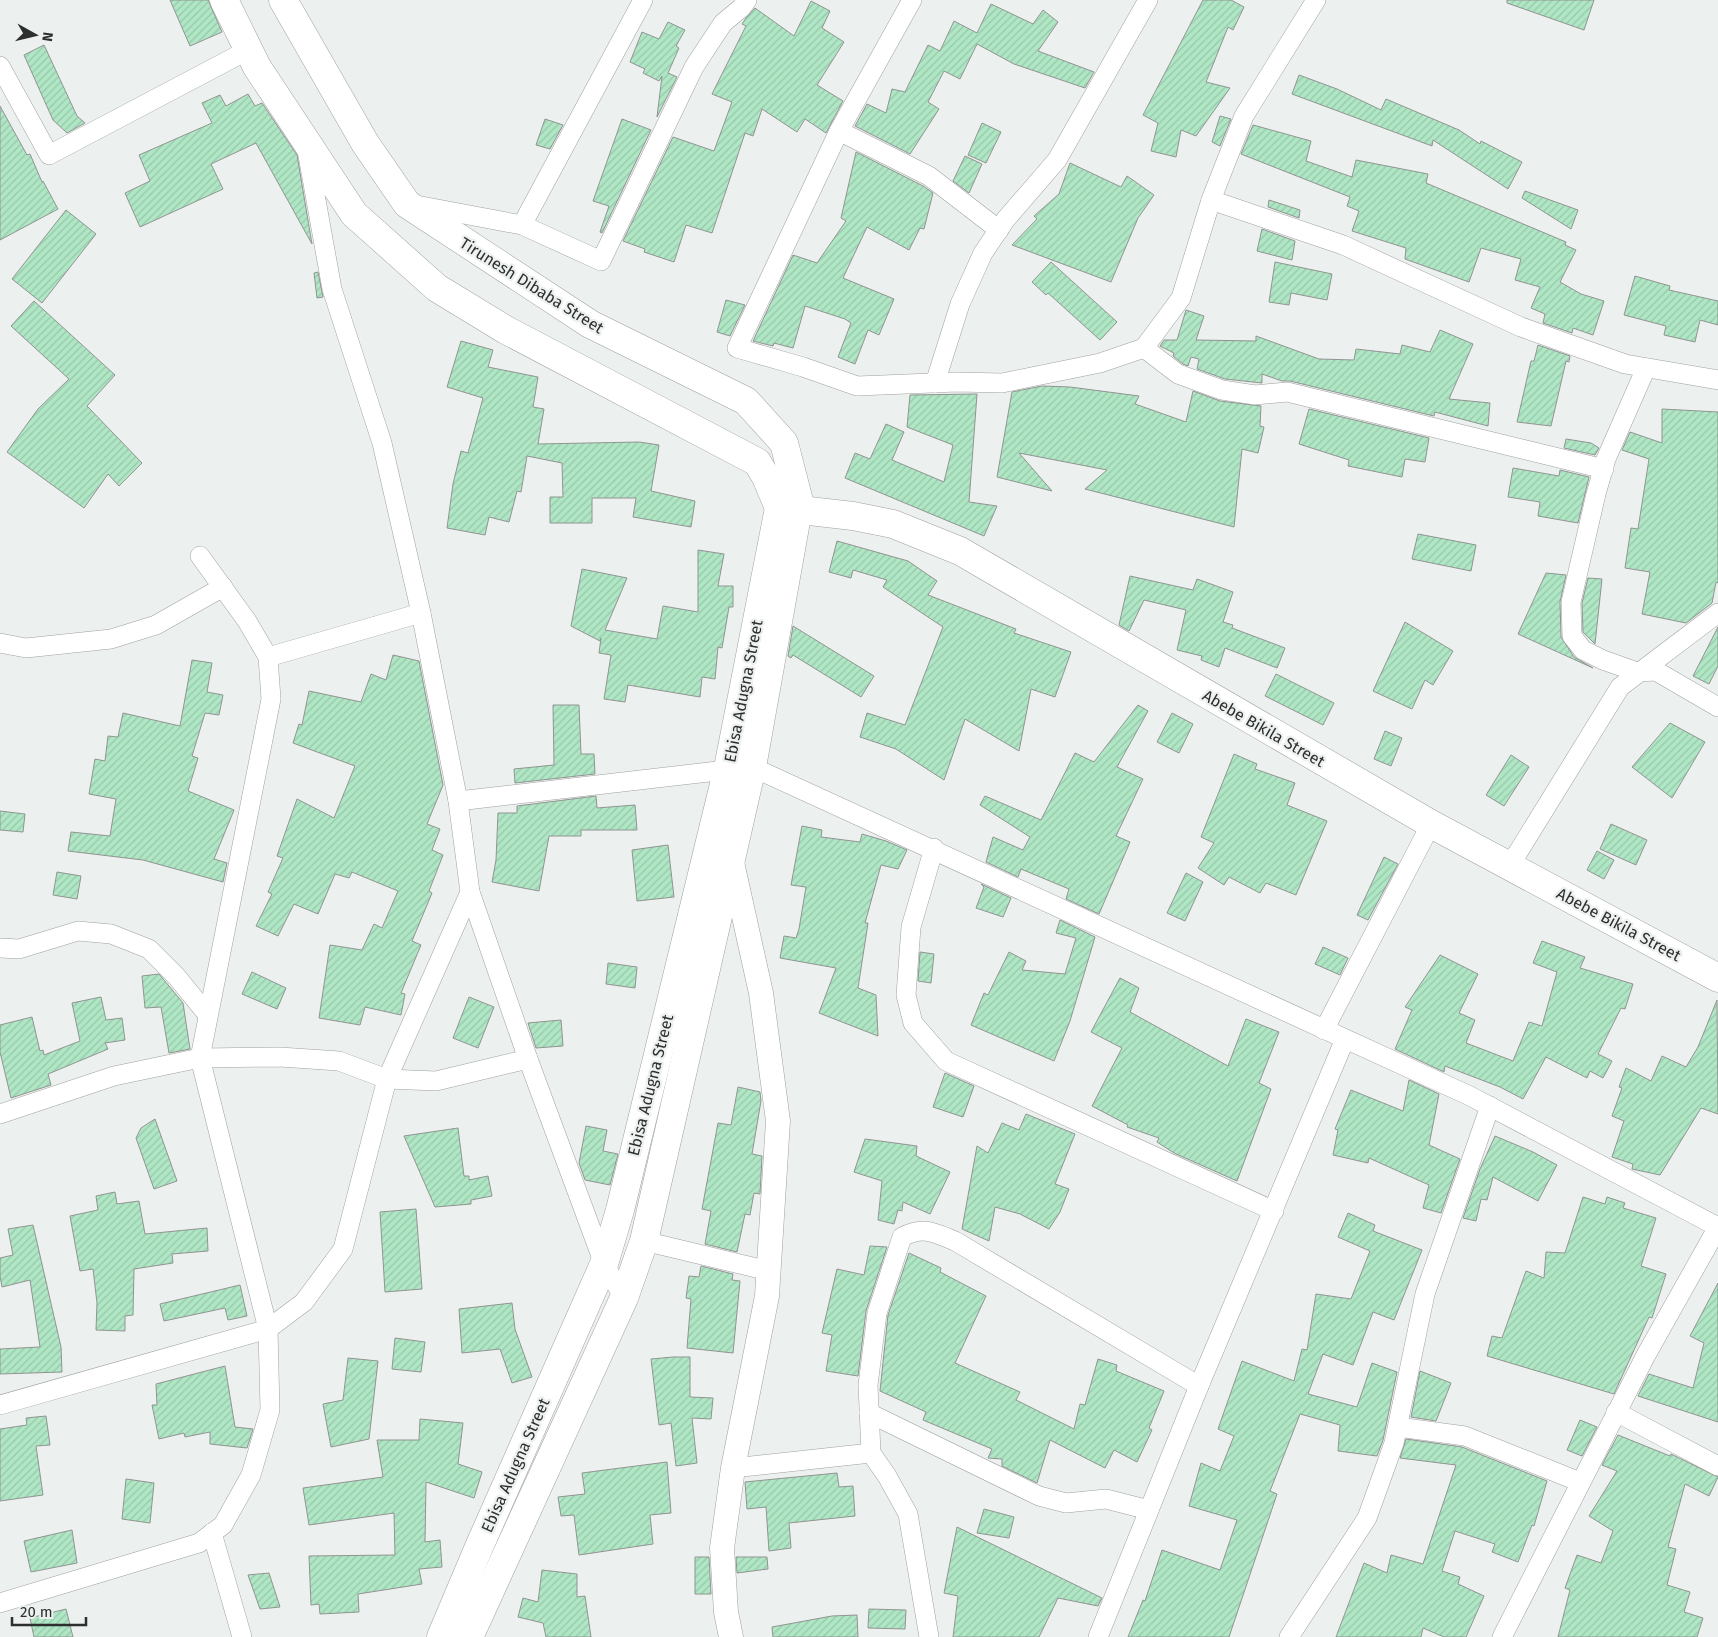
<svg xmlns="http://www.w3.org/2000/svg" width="1718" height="1637" font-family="'Fira Sans',sans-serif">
	<defs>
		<pattern id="building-hatch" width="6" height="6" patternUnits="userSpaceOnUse" patternTransform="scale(1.25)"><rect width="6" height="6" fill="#afe7c5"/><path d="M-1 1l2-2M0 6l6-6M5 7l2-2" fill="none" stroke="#97c6aa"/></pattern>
	</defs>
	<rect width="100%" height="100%" fill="#ecf0ee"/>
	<g fill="url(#building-hatch)" stroke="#919492">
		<polygon points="170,0 208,0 222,32 190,46"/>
		<polygon points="1203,0 1231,0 1244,7 1233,30 1228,27 1206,82 1230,88 1196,136 1181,130 1176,157 1151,151 1158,123 1143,115"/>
		<polygon points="1507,0 1594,0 1584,30 1507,3"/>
		<polygon points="811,1 830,11 822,28 844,42 817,85 843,101 826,133 805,119 797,132 762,109 753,136 745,133 712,233 686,225 674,262 644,252 645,249 623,241 673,137 714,151 732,102 712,94 746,26 742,24 746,18 755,8 794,36"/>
		<polygon points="991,4 1033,24 1043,10 1058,22 1038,51 1094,72 1085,88 1014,64 977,44 960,79 944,71 928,102 939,109 910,154 855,126 867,104 886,113 892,89 905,92 928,45 940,51 954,21 977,33"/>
		<polygon points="668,22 685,30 676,46 679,48 668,73 677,77 657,117 662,76 659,81 643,73 645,69 630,62 642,32 659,39"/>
		<polygon points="44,45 77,116 85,123 67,133 53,120 24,55"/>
		<polygon points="1299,75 1337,89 1381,110 1386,99 1459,130 1480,144 1481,141 1522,162 1508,189 1433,140 1432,146 1292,94"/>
		<polygon points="248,94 255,106 262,103 297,155 312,244 256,143 211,164 223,189 140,227 125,193 150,181 139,155 212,123 202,103 220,95 226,106"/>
		<polygon points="0,106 27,155 30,154 42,182 43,181 58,209 0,240"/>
		<polygon points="1220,116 1231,119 1220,146 1212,142"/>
		<polygon points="545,119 563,125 550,149 536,145"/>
		<polygon points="622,119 651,130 602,233 600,232 609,206 593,201"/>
		<polygon points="982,123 1001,132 986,163 968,155"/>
		<polygon points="1253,125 1311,141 1306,161 1352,177 1356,160 1428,174 1426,183 1566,242 1565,245 1576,250 1560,282 1581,294 1604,301 1593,335 1573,328 1572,333 1543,323 1545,314 1531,308 1540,287 1515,280 1521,259 1481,248 1469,282 1405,259 1406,248 1352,231 1359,211 1347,206 1350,197 1241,154"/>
		<polygon points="856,152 923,186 933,193 924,229 920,228 909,250 867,227 843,278 894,299 879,335 868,330 855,364 838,357 851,323 845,319 805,306 793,348 774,343 773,346 753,341 793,255 817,263 846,221 841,218"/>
		<polygon points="965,156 982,164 969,193 953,181"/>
		<polygon points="1070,163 1121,187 1127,176 1154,195 1138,218 1111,282 1012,245 1037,219 1034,216 1059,194"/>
		<polygon points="1525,191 1578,210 1571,229 1522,198"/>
		<polygon points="1269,200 1300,210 1299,218 1268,207"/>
		<polygon points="66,210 96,234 42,303 12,279"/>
		<polygon points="1262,229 1295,241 1292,260 1257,251"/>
		<polygon points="1051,262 1117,322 1100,340 1048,293 1046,295 1032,282"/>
		<polygon points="1275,262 1332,274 1327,300 1291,293 1289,305 1269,302"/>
		<polygon points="318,272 323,297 317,298 314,273"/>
		<polygon points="1635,276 1670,286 1669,290 1718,301 1718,325 1700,320 1695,342 1664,335 1666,326 1624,315"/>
		<polygon points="726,300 745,305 730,336 717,332"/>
		<polygon points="34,301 115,375 87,406 142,463 119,486 108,474 84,508 7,452 38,409 69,379 11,326"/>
		<polygon points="1186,310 1204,316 1196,340 1256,341 1256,336 1319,359 1354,360 1356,349 1400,354 1402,345 1430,352 1440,330 1473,344 1449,399 1490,403 1488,426 1435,412 1434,416 1290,381 1282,381 1262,374 1262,383 1225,379 1197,369 1199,359 1191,357 1188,366 1183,364 1173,356 1174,353 1160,346 1164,340 1177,340"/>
		<polygon points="461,341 493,350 488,367 538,377 533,407 544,409 538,444 639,442 659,445 651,491 695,501 691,527 633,517 636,498 592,498 592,523 550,523 550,497 563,497 562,463 527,456 521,492 517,491 509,522 489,517 485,535 447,528 453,484 461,451 468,453 483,398 447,387"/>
		<polygon points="1538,345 1570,356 1569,362 1566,361 1551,426 1517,422 1531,361 1534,361"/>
		<polygon points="1042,386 1070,387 1139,396 1135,404 1186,422 1193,391 1220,401 1261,406 1260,426 1264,427 1258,453 1242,449 1234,527 1085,489 1107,470 1019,453 1052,491 997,477 1012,392"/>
		<polygon points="977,394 969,502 997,506 984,536 845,478 855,453 870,459 886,424 904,432 892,460 944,482 953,445 907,427 910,395"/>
		<polygon points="1309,409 1429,438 1425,462 1405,459 1402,477 1348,466 1349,460 1299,444"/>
		<polygon points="1662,409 1718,412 1718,583 1716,582 1712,603 1686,623 1642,614 1650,572 1625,568 1631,528 1638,529 1649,459 1622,450 1630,432 1662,443"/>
		<polygon points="1566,439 1591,443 1599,448 1595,455 1564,448"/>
		<polygon points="1513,468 1559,476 1560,470 1589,477 1578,523 1538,516 1540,502 1508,497"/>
		<polygon points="1418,534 1476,545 1471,571 1412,559"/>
		<polygon points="837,541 908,561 937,581 928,595 1016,629 1014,633 1071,652 1055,697 1031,689 1019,751 965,719 944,780 896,749 860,737 867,713 905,725 943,627 883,587 887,580 853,570 851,578 829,572"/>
		<polygon points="698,550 724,554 718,586 733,586 733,607 729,607 722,648 718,647 715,679 702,677 700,697 628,685 625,702 604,699 611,655 599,653 601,638 600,641 571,626 582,569 627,578 605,630 657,639 663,606 698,612"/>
		<polygon points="1546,573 1566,575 1560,602 1561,637 1574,657 1593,668 1518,634"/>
		<polygon points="1130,576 1193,590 1197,579 1233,592 1223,622 1233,625 1232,628 1285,648 1277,668 1225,648 1219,667 1201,660 1202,656 1177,650 1186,610 1144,600 1129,631 1119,625"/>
		<polygon points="1588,578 1602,579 1595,644 1583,632 1582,603"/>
		<polygon points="1405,622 1453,651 1433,685 1425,680 1412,709 1373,691"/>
		<polygon points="793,626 874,676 861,697 793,655 791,658 788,656"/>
		<polygon points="1718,627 1718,666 1709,684 1693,676"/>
		<polygon points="393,655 419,661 443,785 427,824 440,829 432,850 443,855 429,891 432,893 412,941 421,945 401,993 405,994 401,1015 365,1007 360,1025 319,1018 330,945 362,950 374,924 382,928 398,891 352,872 349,878 335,874 318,914 294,904 278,936 256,926 272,894 268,892 283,858 277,856 297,799 334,818 355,766 293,743 299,724 302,725 309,691 361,702 371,674 386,680"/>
		<polygon points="192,660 212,663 207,692 223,695 219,715 205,713 192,756 198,758 188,791 234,810 214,859 227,863 223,882 143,860 68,851 71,832 110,836 116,799 89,794 95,759 105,761 108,736 118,737 123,713 180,726"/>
		<polygon points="1276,674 1334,703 1323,725 1265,696"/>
		<polygon points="553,705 579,705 581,754 594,754 595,774 515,783 514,769 554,765"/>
		<polygon points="1138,705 1148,711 1117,767 1143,779 1116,836 1130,842 1099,914 1066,899 1069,889 1021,869 1018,877 986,862 993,837 1023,850 1030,837 980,805 985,796 1041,820 1075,753 1094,762"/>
		<polygon points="1172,713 1193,724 1179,753 1157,742"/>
		<polygon points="1670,723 1705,742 1672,798 1632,767"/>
		<polygon points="1385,731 1402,738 1391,766 1374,759"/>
		<polygon points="1234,754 1257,764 1255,769 1295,783 1287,805 1327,821 1296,895 1266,883 1260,893 1229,877 1224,885 1198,868 1214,843 1201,837"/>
		<polygon points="1511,755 1529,767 1504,806 1486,795"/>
		<polygon points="596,796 597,808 635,805 637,830 581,830 581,836 549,836 539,891 492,882 496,860 498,813 517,813 517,806"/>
		<polygon points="0,811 25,814 23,832 0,830"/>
		<polygon points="1611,824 1647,840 1636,865 1600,849"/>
		<polygon points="802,826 822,830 821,837 860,842 862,834 886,841 907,850 898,869 881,865 865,923 868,923 858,988 876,995 878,1036 819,1013 836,968 780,958 784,936 796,938 799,929 806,887 791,885"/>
		<polygon points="668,845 674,897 637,901 632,850"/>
		<polygon points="1597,851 1614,860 1604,879 1587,870"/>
		<polygon points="1384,857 1398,864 1368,920 1357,915"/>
		<polygon points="57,872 81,876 77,899 53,895"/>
		<polygon points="1186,873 1203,882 1185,921 1167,913"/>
		<polygon points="981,884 1011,898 1003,917 976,908 984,887"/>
		<polygon points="1060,920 1095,937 1070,1021 1054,1061 971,1025 984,993 988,995 1009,952 1026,961 1022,970 1065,974 1076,938 1056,933"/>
		<polygon points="1542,941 1585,957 1580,968 1633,984 1625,1009 1621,1008 1598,1054 1612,1061 1603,1078 1590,1071 1587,1078 1546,1057 1523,1099 1500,1087 1445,1066 1444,1072 1395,1049 1412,1010 1405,1007 1440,955 1478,974 1459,1013 1475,1020 1466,1043 1513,1061 1529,1022 1542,1026 1557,972 1533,963"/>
		<polygon points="1323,947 1348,958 1340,975 1315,964"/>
		<polygon points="920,952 934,954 931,983 918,981"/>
		<polygon points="608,963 637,967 635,988 606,984"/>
		<polygon points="252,972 286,988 277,1009 242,994"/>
		<polygon points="159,974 183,1003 190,1049 169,1053 161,1007 145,1008 142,976"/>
		<polygon points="1120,978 1139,988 1130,1012 1228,1066 1246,1019 1279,1032 1259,1083 1271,1089 1237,1181 1174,1153 1157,1142 1159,1138 1127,1127 1128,1125 1092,1106 1122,1048 1091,1032"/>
		<polygon points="101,997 106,1020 122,1018 125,1040 105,1043 108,1049 48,1074 51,1085 11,1098 0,1052 0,1025 32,1017 40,1051 43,1050 44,1055 80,1041 72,1003"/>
		<polygon points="469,997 494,1007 478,1048 453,1038"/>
		<polygon points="1717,1000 1718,1114 1701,1108 1660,1175 1632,1169 1633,1164 1612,1157 1624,1121 1612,1116 1622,1088 1619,1087 1626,1068 1651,1081 1662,1056 1686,1067 1698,1047"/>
		<polygon points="561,1020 563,1046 536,1048 528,1023"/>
		<polygon points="945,1073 974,1086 963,1117 933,1107"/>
		<polygon points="1409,1080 1439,1094 1429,1145 1460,1159 1441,1213 1423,1208 1429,1185 1369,1158 1368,1163 1333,1155 1338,1130 1335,1129 1351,1090 1403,1111"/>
		<polygon points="738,1087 760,1092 761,1101 752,1154 762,1156 760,1194 754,1193 750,1215 745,1214 737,1252 705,1244 711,1211 702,1209 718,1123 731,1125"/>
		<polygon points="1026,1114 1075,1134 1055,1184 1069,1189 1060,1212 1049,1229 1020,1214 995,1207 989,1241 962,1229 977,1146 988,1153 1002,1123 1019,1130"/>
		<polygon points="155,1119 177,1181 154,1189 136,1138 141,1128"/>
		<polygon points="586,1126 607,1130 603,1151 618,1154 610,1185 585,1180 579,1163"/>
		<polygon points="458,1128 464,1176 469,1176 469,1180 488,1176 492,1196 471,1200 471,1204 435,1207 404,1136"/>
		<polygon points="1495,1136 1533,1152 1557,1165 1538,1201 1493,1177 1487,1200 1481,1199 1476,1221 1463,1218 1480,1169"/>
		<polygon points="865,1139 917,1146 916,1156 950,1172 930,1214 903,1202 902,1211 898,1210 894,1224 878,1220 882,1181 854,1172"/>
		<polygon points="115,1192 117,1204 139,1201 145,1234 207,1228 208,1251 172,1254 173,1263 134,1269 133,1315 125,1316 125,1331 96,1330 97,1303 93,1269 80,1271 70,1216 98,1210 96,1196"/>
		<polygon points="1583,1197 1605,1204 1607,1197 1625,1203 1623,1208 1656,1218 1641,1266 1666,1274 1652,1318 1649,1317 1614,1394 1487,1356 1492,1336 1502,1338 1526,1271 1544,1278 1546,1252 1565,1253"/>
		<polygon points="416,1209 422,1289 385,1292 380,1212"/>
		<polygon points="1348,1213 1375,1225 1373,1231 1422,1250 1394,1320 1373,1312 1353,1365 1323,1354 1308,1394 1357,1407 1372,1363 1397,1372 1383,1440 1377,1456 1338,1451 1340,1425 1300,1414 1270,1491 1277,1494 1229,1637 1128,1637 1143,1600 1145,1601 1162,1550 1220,1570 1237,1520 1189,1506 1201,1463 1220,1471 1234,1436 1218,1429 1242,1361 1294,1381 1302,1349 1307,1350 1316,1294 1351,1299 1370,1251 1338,1237"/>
		<polygon points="33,1225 61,1347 62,1372 0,1374 0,1349 40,1347 30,1280 2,1287 0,1276 0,1258 13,1255 8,1229"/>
		<polygon points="870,1246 887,1247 866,1311 858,1376 826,1371 832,1335 822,1333 837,1269 864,1275"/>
		<polygon points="909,1253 941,1268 940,1272 986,1296 955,1363 1020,1392 1016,1400 1074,1429 1080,1404 1085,1405 1098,1359 1117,1365 1116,1371 1164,1391 1149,1428 1152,1430 1137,1462 1114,1450 1105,1468 1050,1440 1037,1483 1002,1466 1002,1459 988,1458 992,1449 923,1420 926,1412 880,1391 888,1315"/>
		<polygon points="701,1266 733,1274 732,1280 740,1281 733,1353 687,1348 691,1299 686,1298 689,1276 699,1277"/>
		<polygon points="1718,1283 1718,1422 1638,1396 1649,1374 1693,1388 1704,1343 1690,1336"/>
		<polygon points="240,1285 247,1316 228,1320 225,1308 164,1321 160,1304"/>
		<polygon points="512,1303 515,1329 532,1377 512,1383 500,1349 462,1353 459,1309"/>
		<polygon points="395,1338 425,1342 421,1372 392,1369"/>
		<polygon points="673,1357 690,1357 690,1397 713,1398 711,1419 692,1418 697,1463 676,1466 671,1423 659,1425 651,1359"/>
		<polygon points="348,1358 378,1361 369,1439 331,1447 323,1404 343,1400"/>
		<polygon points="225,1366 235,1427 253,1429 247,1448 210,1444 210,1432 185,1437 184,1433 159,1439 152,1405 157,1405 156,1384"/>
		<polygon points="1420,1371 1451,1383 1436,1421 1411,1417"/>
		<polygon points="46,1416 50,1445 36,1446 43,1495 0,1501 0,1429 27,1425 26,1418"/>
		<polygon points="420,1419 463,1423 458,1464 482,1472 474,1498 426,1482 425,1542 440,1540 442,1567 419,1569 422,1584 358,1594 359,1612 320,1614 319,1604 311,1605 309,1556 395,1555 394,1513 309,1525 303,1488 383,1477 377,1440 419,1440"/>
		<polygon points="1580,1420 1597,1427 1582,1456 1567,1450"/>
		<polygon points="1618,1435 1670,1456 1671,1454 1718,1477 1709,1496 1685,1484 1668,1547 1676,1549 1667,1585 1690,1592 1684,1612 1703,1618 1697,1637 1558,1637 1570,1590 1565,1588 1577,1555 1601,1563 1613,1531 1589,1516 1617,1471 1602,1465"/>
		<polygon points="1406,1439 1462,1447 1547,1481 1534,1526 1532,1525 1518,1562 1492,1552 1495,1544 1455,1531 1442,1571 1460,1577 1458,1584 1484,1596 1466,1637 1444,1637 1423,1628 1421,1637 1336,1637 1364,1563 1387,1573 1391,1555 1423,1564 1456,1465 1400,1458"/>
		<polygon points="667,1462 671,1513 650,1515 653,1544 579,1555 574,1515 561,1516 558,1497 585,1494 582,1473"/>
		<polygon points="837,1473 839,1487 853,1486 855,1516 789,1523 791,1548 769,1551 766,1507 747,1509 745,1482"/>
		<polygon points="126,1479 154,1483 150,1523 122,1519"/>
		<polygon points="984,1509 1014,1517 1009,1538 977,1533"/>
		<polygon points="957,1527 1102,1598 1098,1606 1058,1598 1039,1637 953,1637 958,1596 944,1593"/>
		<polygon points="72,1530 77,1563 31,1572 24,1541"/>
		<polygon points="695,1557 709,1557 711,1594 695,1594"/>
		<polygon points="736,1557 767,1557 768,1569 737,1573"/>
		<polygon points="542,1570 577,1574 577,1597 585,1596 591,1637 546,1637 543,1623 518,1617 523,1598 538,1602"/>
		<polygon points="269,1573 280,1607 260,1609 248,1575"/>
		<polygon points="66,1609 73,1637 34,1637 30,1618"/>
		<polygon points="869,1609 906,1610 905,1629 868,1628"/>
		<polygon points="857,1615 858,1637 773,1637 772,1627 832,1616"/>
	</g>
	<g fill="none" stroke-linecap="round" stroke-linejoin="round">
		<defs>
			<g id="minor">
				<polyline points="912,0 839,131 737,348 803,367 857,386 957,382 1002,383 1100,363 1144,348 1181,298 1211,200 1244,116 1316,0"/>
				<polyline points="0,66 49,155 248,50"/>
				<polyline points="839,131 929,176 999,230"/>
				<polyline points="307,150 332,289 382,443 421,613 458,801 470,892 528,1059 604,1264 624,1298"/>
				<polyline points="1211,200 1343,245 1521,327 1625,364 1718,380"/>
				<polyline points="416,205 522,225 643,0"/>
				<polyline points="522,225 601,261 694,67 723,23 741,8 747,0"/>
				<polyline points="1144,348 1178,374 1222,390 1255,395 1287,392 1604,469"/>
				<polyline points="1646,368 1606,459 1596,494 1571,602 1572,636 1583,650 1603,660 1637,672 1656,671 1718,707"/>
				<polyline points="935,383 960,304 983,253 1006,219 1057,160 1148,0"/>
				<polyline points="0,643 26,648 111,639 156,625 223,587"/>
				<polyline points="268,657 421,613"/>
				<polyline points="458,801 752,767 1470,1096 1718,1227"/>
				<polyline points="934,848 911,927 906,995 913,1023 946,1061 1274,1211"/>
				<polyline points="1509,867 1620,687 1718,613"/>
				<polyline points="0,948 19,949 78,931 111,934 149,949 176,976 208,1015"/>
				<polyline points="1324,1030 1431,824"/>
				<polyline points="0,1114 114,1076 200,1058 280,1057 339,1061 387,1079 436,1081 528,1059"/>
				<polyline points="644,1241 769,1271"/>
				<polyline points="0,1405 268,1329 304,1302 343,1249 387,1079 470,892"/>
				<polyline points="1616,1412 1718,1466"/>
				<polyline points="869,1413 1039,1496 1066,1503 1106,1499 1149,1510"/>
				<polyline points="1398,1427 1465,1436 1580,1482"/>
				<polyline points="733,1468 871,1453"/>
				<polyline points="212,1533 242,1637"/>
				<polyline points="0,1603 199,1543 223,1525 251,1475 270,1410 268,1329 200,1058 271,699 268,657 247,621 200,556"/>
				<path d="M929,1637L908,1514L887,1476L871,1453L868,1385L877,1313L902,1237C924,1226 933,1232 955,1241L1199,1386"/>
				<polyline points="1098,1637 1199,1386 1345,1039"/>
				<polyline points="1289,1637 1367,1518 1394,1443 1425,1294 1490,1106"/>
				<polyline points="1502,1637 1646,1355 1718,1227"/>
			</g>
			<polyline id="tertiary" points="731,1637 726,1612 722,1548 733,1468 767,1296 778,1121 761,993 731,858"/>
			<g id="secondary">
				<polyline points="224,0 257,67 354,214 437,288 506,330 757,462 766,477 779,508"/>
				<polyline points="283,0 365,143 407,204 590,324 746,401 784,443 801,509 796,521 752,767 644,1241 624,1298 469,1637"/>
				<polyline points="783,508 853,516 893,524 960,551 1431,824 1718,978"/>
				<polyline points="441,1637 479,1547 604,1264 620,1210 728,768 779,508"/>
			</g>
		</defs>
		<use href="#minor" stroke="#9fa1a0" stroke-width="20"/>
		<use href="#tertiary" stroke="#9fa1a0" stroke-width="25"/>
		<use href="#secondary" stroke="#9fa1a0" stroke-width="29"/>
		<use href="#minor" stroke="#fff" stroke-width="19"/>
		<use href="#tertiary" stroke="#fff" stroke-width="24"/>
		<use href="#secondary" stroke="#fff" stroke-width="28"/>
	</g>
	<g text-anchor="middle" stroke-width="4.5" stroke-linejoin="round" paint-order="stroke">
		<g font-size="16" fill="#2d2e2e" stroke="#ecf0ee">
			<text transform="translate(532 285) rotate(32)" y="6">Tirunesh Dibaba Street</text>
			<text transform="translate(743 691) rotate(-79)" y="6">Ebisa Adugna Street</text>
			<text transform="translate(1264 728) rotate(30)" y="6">Abebe Bikila Street</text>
			<text transform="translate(1619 924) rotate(28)" y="6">Abebe Bikila Street</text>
			<text transform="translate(650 1085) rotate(-76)" y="6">Ebisa Adugna Street</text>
			<text transform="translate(515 1465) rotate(-66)" y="6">Ebisa Adugna Street</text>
		</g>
	</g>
	<g transform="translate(35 35) rotate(98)" stroke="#ecf0ee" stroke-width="4" paint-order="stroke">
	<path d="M0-4L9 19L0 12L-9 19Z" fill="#2d2e2e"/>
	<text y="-8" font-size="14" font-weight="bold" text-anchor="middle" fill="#2d2e2e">N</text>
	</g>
	<path d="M12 1617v8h74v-8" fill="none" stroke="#2d2e2e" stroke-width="2.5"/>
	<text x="20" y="1617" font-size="15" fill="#2d2e2e" stroke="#ecf0ee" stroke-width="4" paint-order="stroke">20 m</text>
</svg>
